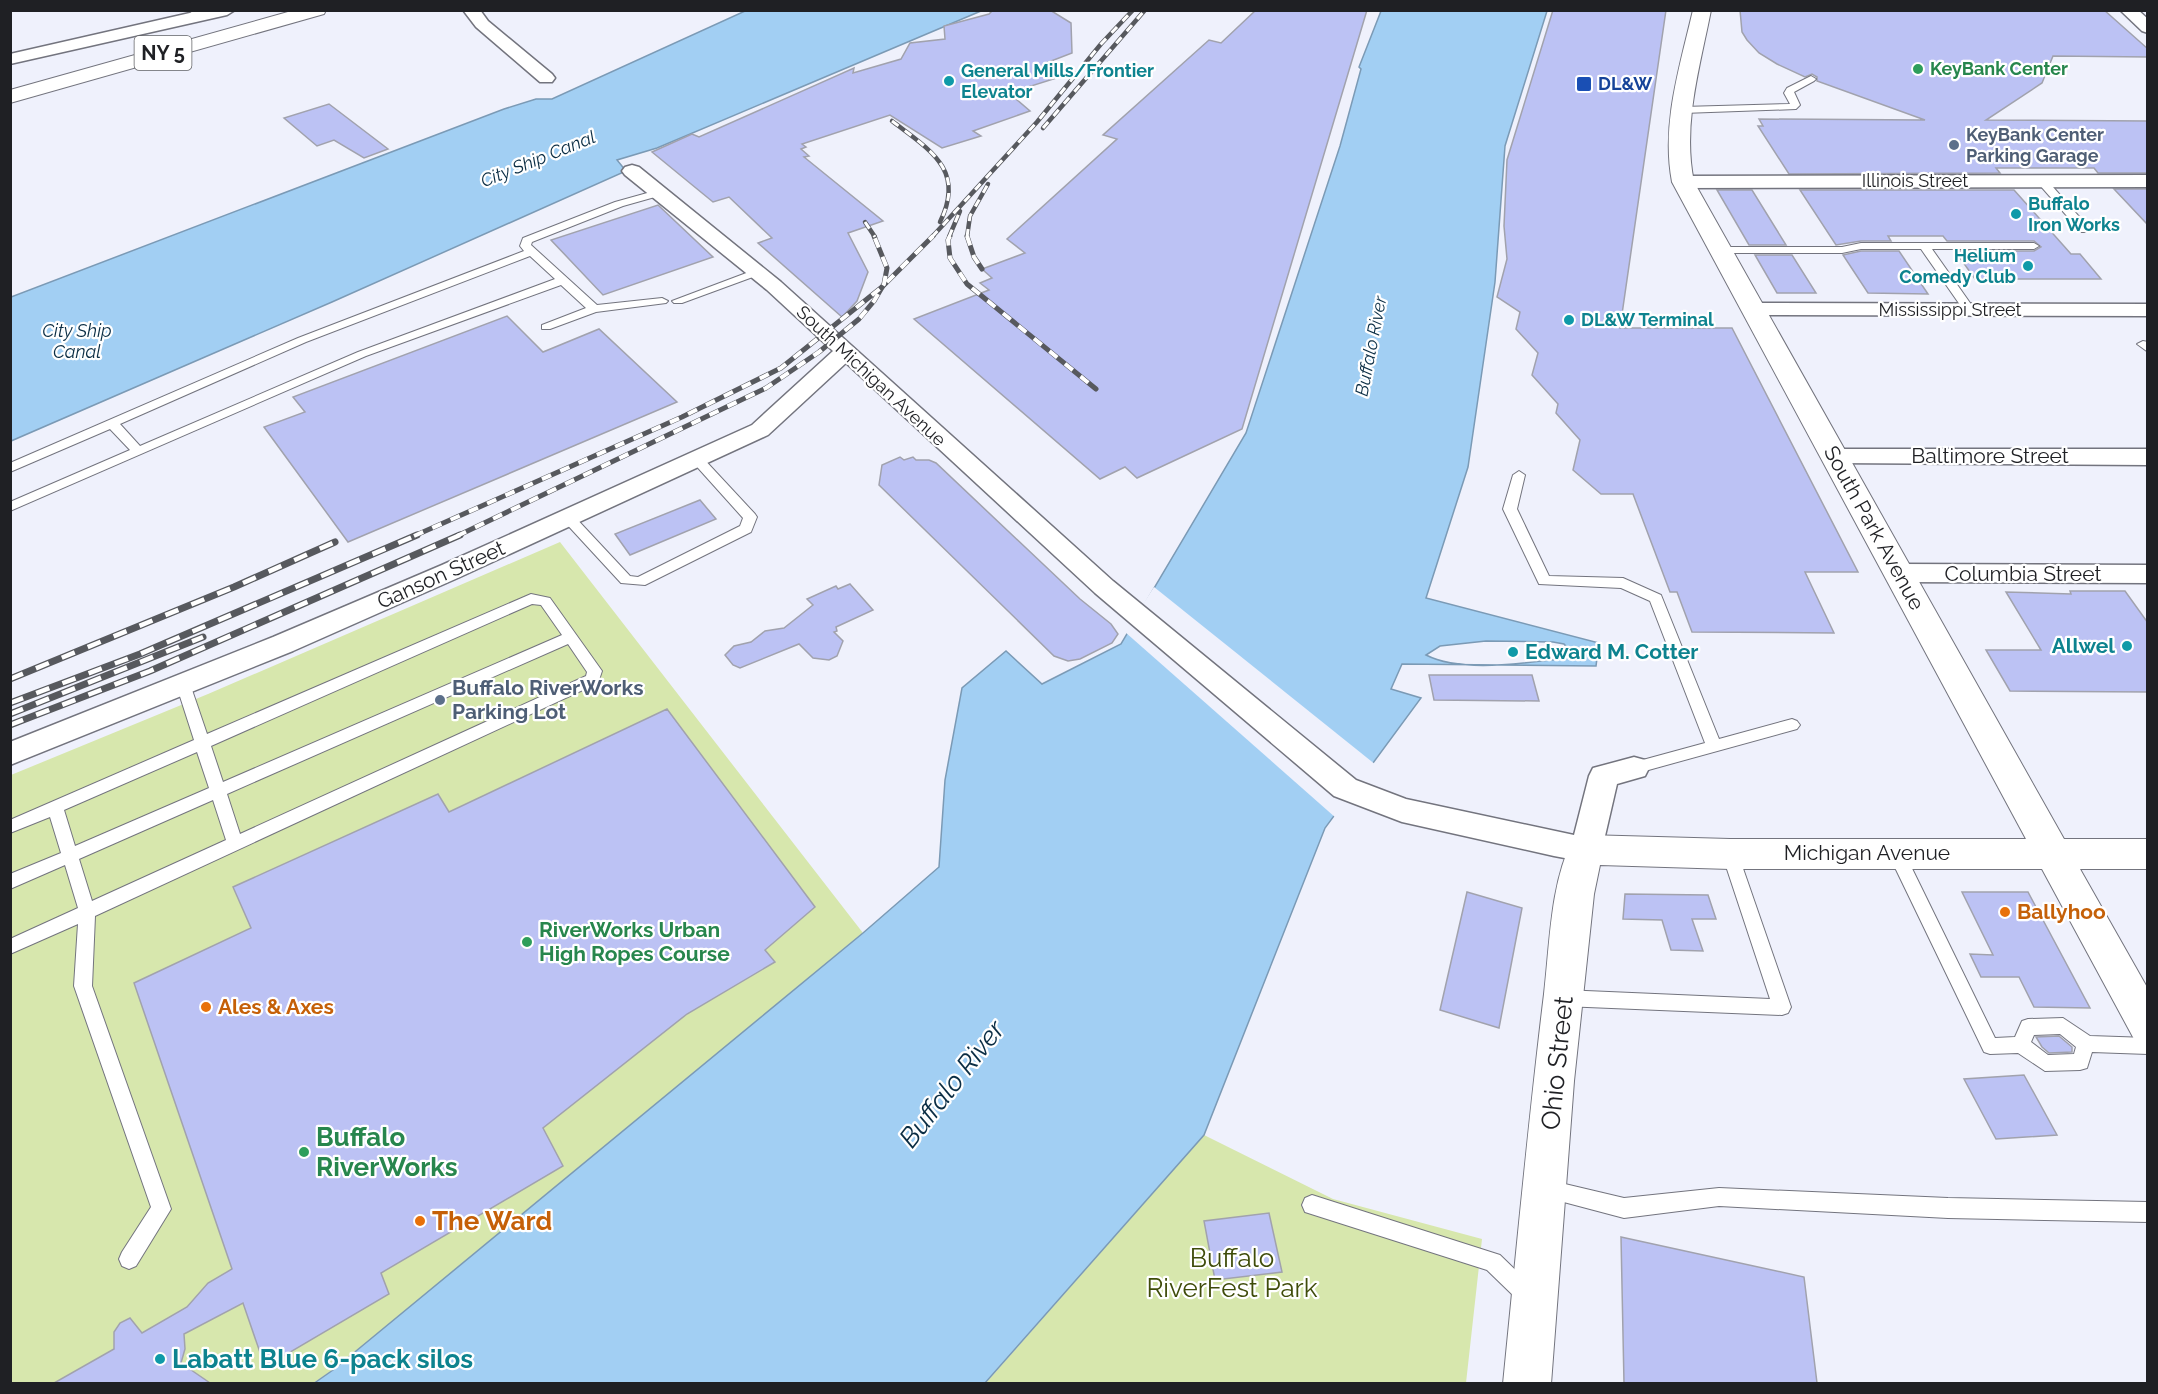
<svg xmlns="http://www.w3.org/2000/svg" width="2158" height="1394" font-family="Raleway,sans-serif">
	<rect width="100%" height="100%" fill="#eff1fc"/>
	<g fill="#d7e7ad">
		<polygon points="560,542 863,933 333,1370 313,1383 11,1384 11,775 208,694"/>
		<polygon points="1204,1135 1333,1199 1482,1239 1466,1383 985,1384"/>
	</g>
	<g fill="#a2cff3" stroke="#7b9ab5" stroke-width="1.5" fill-rule="evenodd">
		<polygon points="745,11 981,11 657,148 617,160 626,171 332,302 11,441 11,297 504,109 536,99 552,99"/>
		<path d="M1381,11H1547L1505,146L1495,282L1468,467L1426,598L1599,643L1596,666L1402,664L1391,689L1421,698L1325,828L1204,1135L985,1383L313,1384L333,1370L863,933L939,867L945,780L962,688L1006,651L1042,684L1121,644L1246,433L1340,146L1361,69L1359,67ZM1486,641L1553,642L1564,644L1571,652L1568,656L1560,659C1522,663 1461,673 1426,655L1440,646Z"/>
	</g>
	<polygon fill="#eff1fc" points="1154,587 1376,765 1336,818 1125,632"/>
	<g fill="#bcc2f4" stroke="#a1a2ad" stroke-width="1.5">
		<polygon points="993,10 1050,10 1071,23 1072,53 1046,63 1063,76 1009,93 1030,111 973,131 981,136 942,148 890,115 802,144 806,147 801,149 809,156 804,157 883,221 848,233 868,272 857,301 842,317 758,243 772,238 729,197 713,202 652,152 692,134 699,137 854,68 853,73 901,59 910,43 945,39 944,26 989,14"/>
		<polygon points="1256,10 1367,10 1242,429 1137,478 1125,467 1100,479 914,319 989,290 980,283 992,278 982,269 1025,253 1007,239 1117,139 1103,135 1209,40 1221,43"/>
		<polygon points="1553,10 1666,10 1620,328 1732,328 1858,572 1805,572 1834,633 1692,632 1677,592 1670,592 1633,494 1601,494 1573,470 1580,440 1556,413 1558,404 1532,375 1538,353 1516,329 1520,312 1497,297 1507,259 1504,226 1507,160"/>
		<polygon points="1740,10 2104,10 2148,49 2148,57 2053,56 2042,83 1986,120 2148,121 2148,173 2098,173 2094,168 1996,168 2000,173 1789,174 1758,126 1763,126 1759,119 1925,120 1817,81 1817,77 1812,74 1805,77 1777,64 1759,53 1747,40 1742,32"/>
		<polygon points="329,104 388,149 364,158 334,140 317,146 284,118"/>
		<polygon points="2114,189 2148,189 2148,225"/>
		<polygon points="1717,190 1752,190 1786,245 1749,245"/>
		<polygon points="1800,190 2014,190 2071,254 2080,254 2101,279 1975,279 1955,251 2034,251 2041,247 2034,241 1947,241 1943,236 1888,236 1891,241 1861,241 1836,245"/>
		<polygon points="658,205 713,257 603,295 551,240"/>
		<polygon points="1861,251 1899,251 1928,294 1868,293 1843,255"/>
		<polygon points="1755,255 1792,255 1816,293 1777,293"/>
		<polygon points="507,316 543,352 599,329 677,402 348,542 264,427 305,412 293,397"/>
		<polygon points="900,457 904,460 913,457 916,460 929,460 936,463 1080,599 1111,624 1118,634 1112,643 1080,659 1068,661 1054,656 879,485 882,465"/>
		<polygon points="700,500 716,519 630,555 615,534"/>
		<polygon points="850,584 873,610 836,627 837,631 834,632 843,641 837,656 829,660 813,658 799,644 740,668 733,665 725,655 734,646 751,642 765,631 784,628 813,605 807,599 836,586 838,589"/>
		<polygon points="2070,591 2125,591 2148,623 2148,692 2010,691 1986,650 2041,650 2006,592 2071,594"/>
		<polygon points="1429,675 1532,675 1539,701 1434,700"/>
		<polygon points="667,709 815,907 765,950 775,962 687,1014 543,1128 563,1166 381,1273 389,1294 265,1367 243,1303 184,1334 185,1349 181,1363 210,1383 54,1383 114,1349 114,1332 120,1323 130,1318 142,1333 187,1307 208,1283 232,1269 134,983 251,928 233,887 438,794 449,812"/>
		<polygon points="1467,892 1522,908 1499,1028 1440,1010"/>
		<polygon points="1962,892 2028,892 2090,1008 2034,1007 2019,977 1981,977 1970,954 1993,955"/>
		<polygon points="1625,894 1708,895 1716,919 1692,919 1703,951 1671,950 1662,920 1623,919"/>
		<polygon points="2059,1036 2072,1047 2072,1052 2049,1053 2042,1047 2036,1037"/>
		<polygon points="2024,1075 2057,1135 1996,1139 1964,1079"/>
		<polygon points="1269,1213 1282,1272 1215,1280 1204,1221"/>
		<polygon points="1621,1237 1804,1277 1817,1383 1624,1383"/>
	</g>
	<g fill="none" stroke-linecap="round" stroke-linejoin="round">
		<defs>
			<g id="service">
				<polygon points="188,10 197,10 198,12 194,15"/>
				<polygon points="1811,76 1816,79 1814,81 1794,92 1800,105 1796,109 1683,113 1678,110 1683,107 1790,104 1784,93 1787,88"/>
				<polygon points="2038,179 2046,179 2089,228 2089,232 2081,232 2038,183"/>
				<path d="M658,190L663,193L662,195L623,206L532,242L531,245L597,305L662,298L668,301L666,303L596,312L550,329H542V325L586,308L561,285L366,356L10,511V502L130,450L110,429L10,472V463L298,338L524,251L520,246L523,238L615,202ZM530,256L555,279L358,352L140,446L120,424L306,342Z"/>
				<polygon points="1861,243 2034,243 2039,246 2034,249 1932,249 1975,310 1969,313 1965,312 1921,249 1861,249 1842,253 1721,253 1716,250 1721,247 1842,247"/>
				<polygon points="757,269 761,270 761,274 682,303 674,303 672,301"/>
				<polygon points="2143,341 2148,342 2148,352 2137,344"/>
				<polygon points="696,455 701,456 755,514 757,517 751,532 645,585 621,583 561,518 563,515 573,515 630,576 638,577 740,526 743,518 690,459"/>
				<polygon points="1519,471 1525,475 1517,509 1549,576 1623,578 1661,595 1719,739 1792,719 1797,721 1800,725 1797,729 1634,774 1628,772 1626,768 1628,764 1705,743 1650,601 1621,588 1539,584 1503,509 1513,475"/>
				<path d="M531,594L550,598L602,671L598,683L95,916L92,986L171,1209L136,1266L129,1269L122,1266L119,1259L122,1252L151,1207L74,986L78,924L10,954V939L78,908L65,865L10,889V874L61,853L50,817L10,833V820L194,740L176,684L178,680H188L190,684L207,734ZM532,604L541,605L562,635L223,782L211,746ZM568,644L587,672L586,676L240,834L227,794ZM197,752L209,788L75,846L64,810ZM213,800L226,840L92,901L79,859Z"/>
				<path d="M1896,846L1902,848L1995,1038L2015,1037L2022,1021L2028,1019L2063,1018L2090,1036L2148,1038V1054L2092,1052L2087,1068L2080,1070L2045,1071L2018,1053L1990,1054L1984,1052L1888,853L1890,848ZM2060,1034L2076,1047L2074,1054L2048,1055L2031,1042L2034,1035Z"/>
				<polygon points="1730,847 1736,849 1738,854 1791,1007 1788,1013 1782,1015 1563,1006 1557,1003 1554,998 1557,993 1563,990 1770,999 1722,854 1724,849"/>
				<polygon points="1548,1180 1624,1198 1719,1188 1948,1198 2148,1202 2148,1222 1948,1218 1719,1206 1624,1218 1541,1196 1538,1189 1541,1182"/>
				<polygon points="1312,1195 1500,1255 1534,1288 1537,1295 1534,1302 1527,1305 1520,1302 1487,1270 1305,1212 1302,1205 1305,1198"/>
			</g>
			<g id="minor">
				<polygon points="203,10 235,10 227,15 10,64 10,54"/>
				<polygon points="463,10 480,10 488,21 552,74 555,78 552,82 540,82 476,27"/>
				<polygon points="2120,10 2138,10 2148,19 2148,33 2142,31"/>
				<polygon points="632,165 639,167 781,282 1113,581 1356,780 1406,799 1574,835 1589,776 1593,768 1634,757 1645,760 1649,768 1645,776 1617,784 1602,849 1597,858 1586,862 1554,856 1402,822 1334,796 1095,593 846,363 768,435 460,577 293,651 10,765 10,742 273,637 442,565 752,425 833,351 767,290 625,175 622,171 625,167"/>
				<polygon points="2148,175 2148,187 1683,188 1676,186 1673,182 1676,178 1683,176"/>
				<polygon points="1753,303 2148,304 2148,316 1753,315 1745,314 1742,309 1745,304"/>
				<polygon points="1833,449 2148,449 2148,465 1833,463 1824,461 1821,456 1824,451"/>
				<polygon points="1899,564 2148,565 2148,583 1899,582 1890,579 1886,573 1890,567"/>
			</g>
			<path id="tertiary" d="M1693,10H1711C1700,67 1682,125 1694,182L2064,839H2148V869H2080L2148,989V1044L2134,1039L2042,869H1730L1600,865L1594,894L1574,1081L1551,1384H1503C1516,1254 1528,1124 1544,994C1550,944 1550,884 1573,839L1586,835L1730,839H2026L1672,182C1661,124 1680,66 1693,10Z"/>
			<polygon id="motorway" points="295,10 326,10 324,14 10,103 10,90"/>
		</defs>
		<use href="#service" stroke="#73747e" stroke-width="2"/>
		<use href="#minor" stroke="#73747e" stroke-width="3"/>
		<use href="#tertiary" stroke="#73747e" stroke-width="2"/>
		<use href="#motorway" stroke="#73747e" stroke-width="2"/>
		<use href="#service" fill="#fff" fill-rule="evenodd"/>
		<use href="#minor" fill="#fff" fill-rule="evenodd"/>
		<use href="#tertiary" fill="#fff" fill-rule="evenodd"/>
		<use href="#motorway" fill="#fff" fill-rule="evenodd"/>
		<defs>
			<g id="rail-far2">
				<path d="M892,121C930,150 966,170 940,222"/>
				<polyline points="1043,128 1145,10"/>
				<polyline points="865,222 875,237"/>
				<polyline points="932,237 1037,122 1101,44 1133,10"/>
				<polyline points="949,237 960,211"/>
				<polyline points="967,237 970,216 988,184"/>
			</g>
			<g id="rail-far1">
				<polyline points="950,236 948,240 950,258 967,284 1096,389"/>
				<polyline points="967,236 974,257 982,269"/>
				<polyline points="414,536 682,417 781,368 882,287 933,236"/>
				<polyline points="457,536 766,388 819,352 859,319 874,301 884,284 887,268 874,236"/>
			</g>
			<g id="rail">
				<polyline points="10,679 234,587 335,542"/>
				<polyline points="10,703 140,654 417,535"/>
				<polyline points="10,714 203,637"/>
				<polyline points="10,725 150,671 460,535"/>
			</g>
		</defs>
		<use href="#rail-far2" stroke="#57595e" stroke-width="4.5"/>
		<use href="#rail-far1" stroke="#57595e" stroke-width="5"/>
		<use href="#rail" stroke="#57595e" stroke-width="7"/>
		<use href="#rail-far2" stroke="#fff" stroke-width="3" stroke-dasharray="8" stroke-linecap="butt"/>
		<use href="#rail-far1" stroke="#fff" stroke-width="4" stroke-dasharray="10" stroke-linecap="butt"/>
		<use href="#rail" stroke="#fff" stroke-width="4.5" stroke-dasharray="14" stroke-linecap="butt"/>
	</g>
	<g fill="#2e9e5b" stroke="#fff" stroke-width="2">
		<circle cx="1918" cy="69" r="6"/>
		<circle cx="527" cy="942" r="6"/>
		<circle cx="304" cy="1152" r="6"/>
	</g>
	<g fill="#0f9aa8" stroke="#fff" stroke-width="2">
		<circle cx="949" cy="81" r="6"/>
		<circle cx="2016" cy="214" r="6"/>
		<circle cx="2028" cy="266" r="6"/>
		<circle cx="1569" cy="320" r="6"/>
		<circle cx="2127" cy="646" r="6"/>
		<circle cx="1513" cy="652" r="6"/>
		<circle cx="160" cy="1359" r="6"/>
	</g>
	<rect fill="#1a4fb4" stroke="#fff" stroke-width="2" x="1576" y="76" width="16" height="16" rx="3"/>
	<g fill="#5c6f8a" stroke="#fff" stroke-width="2">
		<circle cx="1954" cy="145" r="6"/>
		<circle cx="440" cy="700" r="6"/>
	</g>
	<g fill="#e8710a" stroke="#fff" stroke-width="2">
		<circle cx="2005" cy="912" r="6"/>
		<circle cx="206" cy="1007" r="6"/>
		<circle cx="420" cy="1221" r="6"/>
	</g>
	<g text-anchor="middle" stroke-width="4.5" stroke-linejoin="round" paint-order="stroke">
		<g font-size="18" font-weight="bold" fill="#27864d" stroke="#fff" text-anchor="start">
			<text x="1930" y="75">KeyBank Center</text>
		</g>
		<g font-size="18" font-weight="bold" fill="#0d838f" stroke="#fff" text-anchor="start">
			<text x="961" y="77">General Mills/Frontier<tspan x="961" dy="21">Elevator</tspan></text>
			<text x="2028" y="210">Buffalo<tspan x="2028" dy="21">Iron Works</tspan></text>
			<text x="2016" y="262" text-anchor="end">Helium<tspan x="2016" dy="21">Comedy Club</tspan></text>
			<text x="1581" y="326">DL&amp;W Terminal</text>
		</g>
		<g font-size="18" font-weight="bold" fill="#164399" stroke="#fff" text-anchor="start">
			<text x="1598" y="90">DL&amp;W</text>
		</g>
		<g font-size="18" font-weight="bold" fill="#4e5e75" stroke="#fff" text-anchor="start">
			<text x="1966" y="141">KeyBank Center<tspan x="1966" dy="21">Parking Garage</tspan></text>
		</g>
		<g font-size="18" font-style="italic" fill="#0a2d44" stroke="#fff">
			<text transform="translate(538 159) rotate(-22)" y="6">City Ship Canal</text>
			<text x="77" y="337">City Ship<tspan x="77" dy="21">Canal</tspan></text>
			<text transform="translate(1371 346) rotate(-79)" y="6">Buffalo River</text>
		</g>
		<g font-size="18" fill="#1f2024" stroke="#fff">
			<text x="1915" y="187">Illinois Street</text>
			<text x="1950" y="316">Mississippi Street</text>
			<text transform="translate(871 376) rotate(43)" y="6">South Michigan Avenue</text>
		</g>
		<rect fill="#fff" stroke="#626366" stroke-width="1.5" x="134.5" y="36" width="57" height="34" rx="4.5"/>
		<g font-size="20" font-weight="bold" fill="#1f2024">
			<text x="163" y="60">NY 5</text>
		</g>
		<g font-size="21" fill="#1f2024" stroke="#fff">
			<text x="1990" y="463">Baltimore Street</text>
			<text transform="translate(1874 528) rotate(61)" y="7">South Park Avenue</text>
			<text x="2023" y="581">Columbia Street</text>
			<text transform="translate(441 575) rotate(-24)" y="7">Ganson Street</text>
			<text x="1867" y="860">Michigan Avenue</text>
		</g>
		<g font-size="21" font-weight="bold" fill="#0d838f" stroke="#fff" text-anchor="end">
			<text x="2115" y="653">Allwel</text>
			<text x="1525" y="659" text-anchor="start">Edward M. Cotter</text>
		</g>
		<g font-size="21" font-weight="bold" fill="#4e5e75" stroke="#fff" text-anchor="start">
			<text x="452" y="695">Buffalo RiverWorks<tspan x="452" dy="24">Parking Lot</tspan></text>
		</g>
		<g font-size="21" font-weight="bold" fill="#c56008" stroke="#fff" text-anchor="start">
			<text x="2017" y="919">Ballyhoo</text>
			<text x="218" y="1014">Ales &amp; Axes</text>
		</g>
		<g font-size="21" font-weight="bold" fill="#27864d" stroke="#fff" text-anchor="start">
			<text x="539" y="937">RiverWorks Urban<tspan x="539" dy="24">High Ropes Course</tspan></text>
		</g>
		<g font-size="26" fill="#1f2024" stroke="#fff">
			<text transform="translate(1557 1063) rotate(-84)" y="9">Ohio Street</text>
		</g>
		<g font-size="26" font-weight="bold" fill="#27864d" stroke="#fff" text-anchor="start">
			<text x="316" y="1146">Buffalo<tspan x="316" dy="30">RiverWorks</tspan></text>
		</g>
		<g font-size="26" font-weight="bold" fill="#c56008" stroke="#fff" text-anchor="start">
			<text x="432" y="1230">The Ward</text>
		</g>
		<g font-size="26" fill="#3f4c0a" stroke="#fff">
			<text x="1232" y="1267">Buffalo<tspan x="1232" dy="30">RiverFest Park</tspan></text>
		</g>
		<g font-size="26" font-weight="bold" fill="#0d838f" stroke="#fff" text-anchor="start">
			<text x="172" y="1368">Labatt Blue 6-pack silos</text>
		</g>
		<g font-size="27" font-style="italic" fill="#0a2d44" stroke="#fff">
			<text transform="translate(952 1084) rotate(-52)" y="9">Buffalo River</text>
		</g>
	</g>
	<rect width="2158" height="1394" fill="none" stroke="#1f2024" stroke-width="24"/>
</svg>
